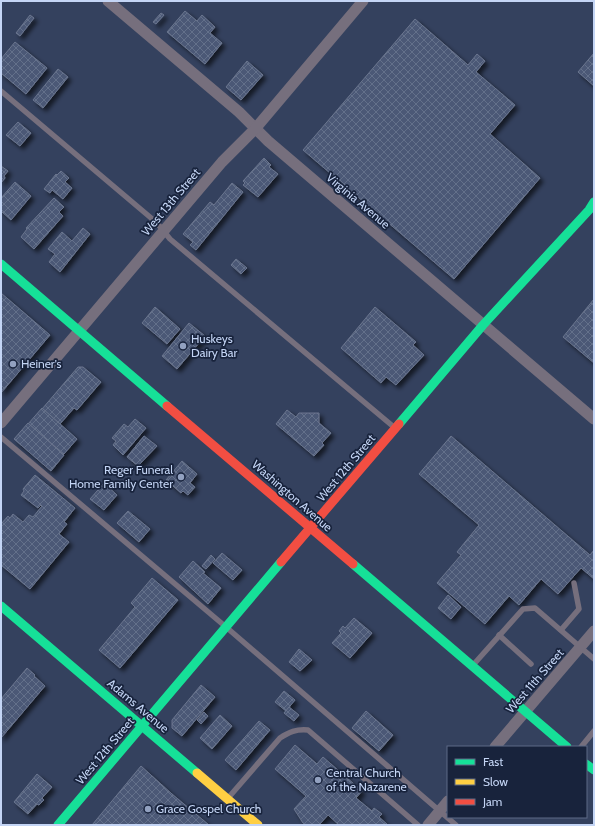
<svg xmlns="http://www.w3.org/2000/svg" width="595" height="826" font-family="Cabin,sans-serif">
	<defs>
		<pattern id="building-cross-hatch" width="8" height="8" patternUnits="userSpaceOnUse"><rect width="8" height="8" fill="#4c5976"/><path d="M0 0l8 8M0 8l8-8" fill="none" stroke="#64708a"/></pattern>
		<filter id="shadow"><feDropShadow dx="3.5" dy="3.5" stdDeviation="2" flood-color="#0009"/></filter>
	</defs>
	<rect width="100%" height="100%" fill="#34415e"/>
	<g fill="url(#building-cross-hatch)" stroke="#6a758e" filter="url(#shadow)">
		<polygon points="185,11 197,21 202,15 215,27 210,33 222,43 205,64 167,32"/>
		<polygon points="161,13 164,15 156,24 153,22"/>
		<polygon points="30,15 34,18 20,36 16,33"/>
		<polygon points="415,19 468,65 477,54 485,61 476,72 515,105 490,134 540,178 454,279 303,150"/>
		<polygon points="15,42 47,68 26,94 1,73 1,59"/>
		<polygon points="594,53 594,86 578,72"/>
		<polygon points="247,61 263,75 241,100 226,87"/>
		<polygon points="58,69 68,77 43,108 33,100"/>
		<polygon points="18,122 31,133 20,146 6,135"/>
		<polygon points="264,158 271,165 269,167 278,174 258,197 243,185 245,183 243,181"/>
		<polygon points="1,166 8,171 4,176 5,178 1,183"/>
		<polygon points="61,171 69,178 65,182 72,188 63,199 52,190 50,193 44,189 56,174 57,175"/>
		<polygon points="15,182 31,196 11,220 1,211 1,198"/>
		<polygon points="232,183 243,192 196,250 190,245 193,242 183,234 210,202 214,205"/>
		<polygon points="54,198 64,207 59,212 63,216 34,249 21,237 27,229 26,228"/>
		<polygon points="83,228 90,234 60,272 49,262 55,254 48,249 62,232 72,241"/>
		<polygon points="236,259 247,268 241,274 231,265"/>
		<polygon points="1,293 50,335 1,393"/>
		<polygon points="594,299 594,363 563,337"/>
		<polygon points="155,307 180,329 167,344 142,323"/>
		<polygon points="375,307 416,342 413,345 424,355 396,385 386,377 381,383 341,348"/>
		<polygon points="189,323 205,336 177,369 162,356"/>
		<polygon points="78,367 83,367 101,382 77,410 74,408 60,424 42,409"/>
		<polygon points="42,408 77,439 64,454 28,424"/>
		<polygon points="287,410 296,417 299,413 319,413 319,423 331,433 322,443 324,445 314,456 276,424"/>
		<polygon points="135,419 146,428 123,455 113,445 116,441 112,438 124,424 128,427"/>
		<polygon points="28,423 64,455 51,471 14,439"/>
		<polygon points="144,436 157,446 138,466 127,457"/>
		<polygon points="451,436 590,555 594,550 594,579 581,568 558,594 541,579 519,605 509,596 485,624 437,583 461,555 457,552 479,525 419,474"/>
		<polygon points="182,461 197,474 190,483 195,487 188,495 183,491 181,493 166,480"/>
		<polygon points="35,475 75,508 64,522 67,524 59,534 69,542 30,589 1,565 1,524 8,516 10,518 13,514 23,522 29,515 33,517 42,506 41,505 38,508 21,495 24,491 23,489"/>
		<polygon points="104,483 117,495 104,510 90,499"/>
		<polygon points="128,511 150,529 139,542 117,523"/>
		<polygon points="222,553 242,570 233,580 213,563"/>
		<polygon points="211,555 215,559 206,569 202,566"/>
		<polygon points="193,561 205,572 203,573 221,588 208,604 179,577"/>
		<polygon points="152,578 178,600 120,668 99,650 135,607 131,603"/>
		<polygon points="448,595 461,607 451,619 438,608"/>
		<polygon points="354,618 372,633 350,658 332,643 341,633 339,631 343,626 345,628"/>
		<polygon points="299,649 312,660 300,671 289,662"/>
		<polygon points="27,668 35,675 34,676 45,686 1,738 1,699"/>
		<polygon points="201,685 215,697 182,736 172,728 172,720"/>
		<polygon points="284,691 295,700 286,711 275,702"/>
		<polygon points="289,707 299,715 294,721 284,713"/>
		<polygon points="366,711 393,735 379,751 352,728"/>
		<polygon points="204,712 208,716 201,724 197,720"/>
		<polygon points="220,715 232,726 212,749 200,738"/>
		<polygon points="259,721 270,730 236,770 225,760"/>
		<polygon points="295,745 317,764 323,757 362,791 356,798 372,811 374,808 382,814 379,817 388,825 339,825 328,815 319,825 307,825 303,823 294,809 306,796 275,769"/>
		<polygon points="141,766 172,794 209,825 92,825"/>
		<polygon points="37,774 52,787 42,798 44,800 39,805 37,804 28,814 14,802"/>
	</g>
	<g fill="none" stroke-linecap="round" stroke-linejoin="round">
		<g stroke="#766f7d" stroke-width="5.5">
			<polyline points="1,91 157,223 170,239 395,428"/>
			<polyline points="1,437 226,627 456,825"/>
			<polyline points="561,630 579,609 574,583"/>
			<polyline points="499,635 531,664"/>
			<polyline points="474,664 523,609 535,608 594,659"/>
			<polyline points="581,747 594,731"/>
			<path d="M229,797L280,738C289,732 296,729 308,730L418,825"/>
		</g>
		<g stroke="#766f7d" stroke-width="11">
			<polyline points="108,1 239,112 268,141 594,419"/>
			<polyline points="1,423 222,162 255,129 363,1"/>
			<polyline points="495,747 594,631"/>
			<polyline points="428,825 448,801"/>
		</g>
		<g stroke="#16e098" stroke-width="9">
			<polyline points="1,264 167,406"/>
			<polyline points="399,424 483,325 589,210 594,202"/>
			<polyline points="353,564 567,747"/>
			<polyline points="1,606 197,773"/>
			<polyline points="586,764 594,770"/>
			<polyline points="58,825 281,562"/>
		</g>
		<polyline stroke="#ffcf43" stroke-width="9" points="197,773 258,825"/>
		<g stroke="#f24e42" stroke-width="9">
			<polyline points="167,406 353,564"/>
			<polyline points="281,562 399,424"/>
		</g>
	</g>
	<g fill="#92a1c0" stroke="#18233c" stroke-width="1.5">
		<circle cx="183" cy="346" r="4"/>
		<circle cx="13" cy="364" r="4"/>
		<circle cx="181" cy="477" r="4"/>
		<circle cx="318" cy="780" r="4"/>
		<circle cx="148" cy="809" r="4"/>
	</g>
	<g text-anchor="middle" stroke-width="3.5" stroke-linejoin="round" paint-order="stroke">
		<g font-size="12" fill="#c4d5f5" stroke="#18233c">
			<text transform="translate(358 201) rotate(40)" y="4">Virginia Avenue</text>
			<text transform="translate(171 202) rotate(-50)" y="4">West 13th Street</text>
			<text transform="translate(346 468) rotate(-50)" y="4">West 12th Street</text>
			<text transform="translate(292 496) rotate(41)" y="4">Washington Avenue</text>
			<text transform="translate(535 681) rotate(-49)" y="4">West 11th Street</text>
			<text transform="translate(138 706) rotate(40)" y="4">Adams Avenue</text>
			<text transform="translate(105 751) rotate(-50)" y="4">West 12th Street</text>
		</g>
		<g font-size="12" fill="#c4d5f5" stroke="#18233c" text-anchor="start">
			<text x="191" y="343">Huskeys<tspan x="191" dy="14">Dairy Bar</tspan></text>
			<text x="21" y="368">Heiner's</text>
			<text x="173" y="474" text-anchor="end">Reger Funeral<tspan x="173" dy="14">Home Family Center</tspan></text>
			<text x="326" y="777">Central Church<tspan x="326" dy="14">of the Nazarene</tspan></text>
			<text x="156" y="813">Grace Gospel Church</text>
		</g>
	</g>
	<rect width="595" height="826" fill="none" stroke="#c4d5f5" stroke-width="4"/>
	<rect x="447" y="746" width="140" height="72" fill="#18233c" stroke="#5d6a86"/>
	<rect x="455" y="759" width="20" height="6" fill="#16e098" stroke="#5d6a86"/>
	<text x="483" y="766" font-size="12" fill="#c4d5f5">Fast</text>
	<rect x="455" y="779" width="20" height="6" fill="#ffcf43" stroke="#5d6a86"/>
	<text x="483" y="786" font-size="12" fill="#c4d5f5">Slow</text>
	<rect x="455" y="799" width="20" height="6" fill="#f24e42" stroke="#5d6a86"/>
	<text x="483" y="806" font-size="12" fill="#c4d5f5">Jam</text>
</svg>
